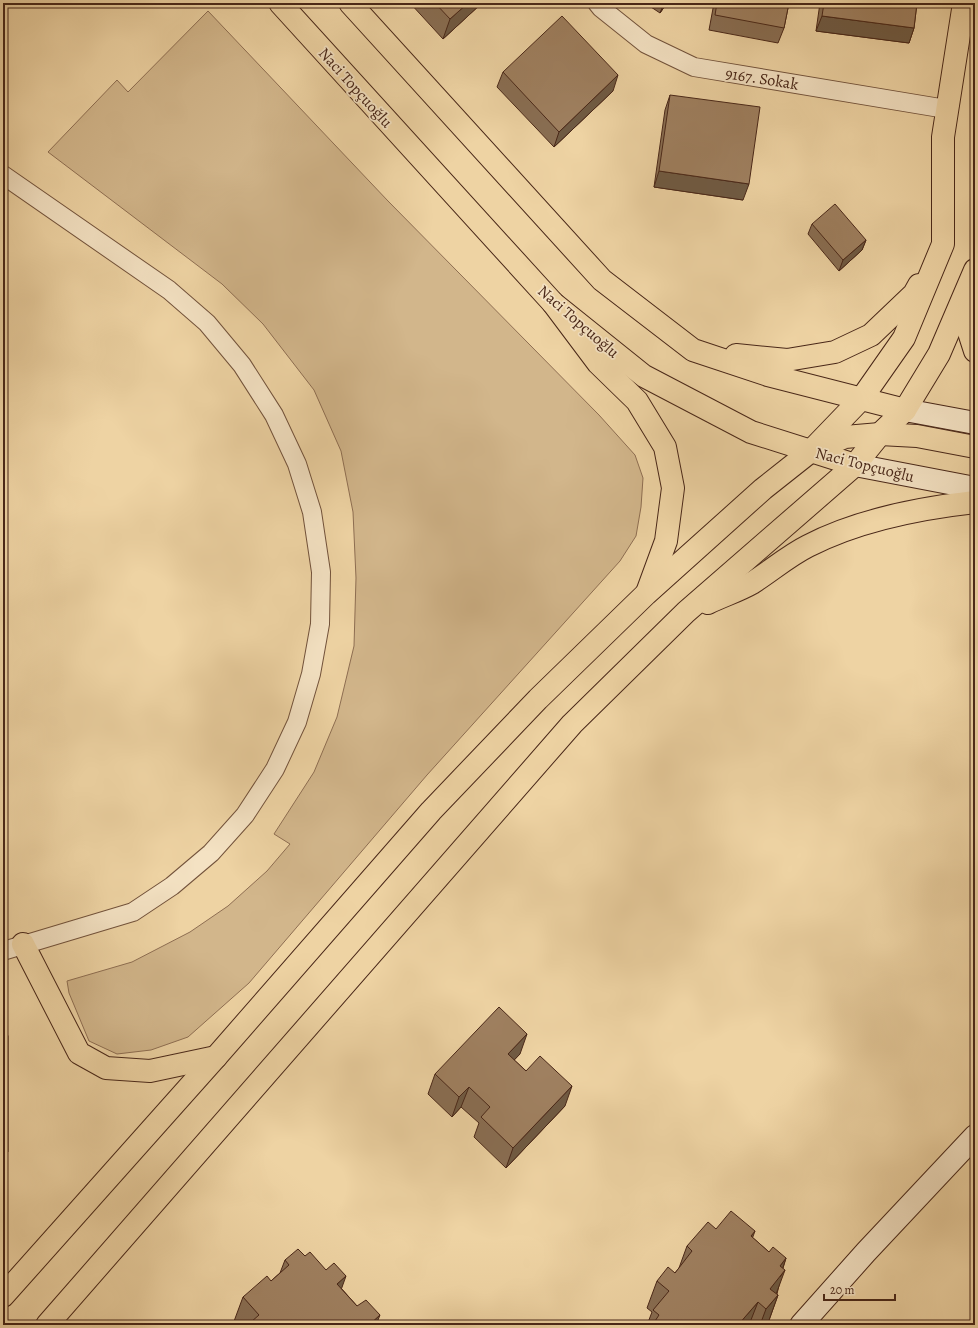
<svg xmlns="http://www.w3.org/2000/svg" width="978" height="1328" font-family="Alegreya,serif">
	<rect width="100%" height="100%" fill="#eed3a3"/>
	<filter id="stains"><feTurbulence type="fractalNoise" baseFrequency=".005" numOctaves="4"/><feColorMatrix values="0 0 0 0 .2 0 0 0 0 .09 0 0 0 0 .02 0 0 0 .5 -.17"/></filter>
	<radialGradient id="worn" r=".72"><stop offset=".6" stop-color="#630" stop-opacity="0"/><stop offset="1" stop-color="#630" stop-opacity=".3"/></radialGradient>
	<polygon fill="#d2b68b" stroke="#8e6e52" points="208,11 388,201 599,415 635,455 643,478 641,507 636,536 620,561 427,775 249,983 188,1037 151,1050 117,1054 89,1041 69,993 67,981 132,962 190,932 228,906 267,871 290,844 274,834 314,772 337,717 354,646 356,578 353,512 341,451 314,390 263,324 222,284 48,152 117,80 128,92"/>
	<g fill="none" stroke-linecap="round" stroke-linejoin="round">
		<polyline stroke="#8a6b4f" stroke-width="7" points="972,1325 975,1323"/>
		<defs>
			<g id="street">
				<polyline points="597,3 601,8 646,44 694,67 946,109"/>
				<polyline points="3,175 169,290 207,323 242,365 274,415 297,464 312,512 321,572 320,624 311,674 297,722 275,769 245,815 211,853 172,886 133,912 3,951"/>
			</g>
			<g id="secondary">
				<polyline points="905,410 975,423"/>
				<polyline points="855,465 975,488"/>
				<polyline points="801,1325 866,1252 975,1136"/>
			</g>
			<g id="primary">
				<polyline points="280,3 553,303 644,376 751,432 855,465 880,434 905,410 939,354 975,270"/>
				<polyline points="350,3 602,280 693,350 768,375 905,410"/>
				<polyline points="971,298 966,323 975,351"/>
				<polyline points="736,355 787,360 835,352 871,335 914,294 919,285"/>
				<polyline points="811,451 862,398 904,338 943,244 943,137 964,3"/>
			</g>
			<g id="highway">
				<polyline points="553,303 598,363 637,401 665,447 673,488 666,541 648,590"/>
				<path d="M708,603C722,596 738,591 752,583C771,571 788,556 808,546C856,521 921,508 975,502"/>
				<polyline points="23,944 79,1053 106,1068 150,1071 216,1057"/>
				<polyline points="3,1296 216,1057 431,811 538,699 646,594 763,489 811,451 845,437 880,434 917,436 975,447"/>
				<polyline points="47,1325 572,724 686,612 855,465"/>
			</g>
		</defs>
		<use href="#street" stroke="#72523b" stroke-width="20"/>
		<use href="#secondary" stroke="#492718" stroke-width="24"/>
		<use href="#primary" stroke="#492718" stroke-width="24"/>
		<use href="#highway" stroke="#492718" stroke-width="24"/>
		<use href="#street" stroke="#f4e2c3" stroke-width="18"/>
		<use href="#secondary" stroke="#f4e2c3" stroke-width="22"/>
		<use href="#primary" stroke="#eed3a3" stroke-width="22"/>
		<use href="#highway" stroke="#eed3a3" stroke-width="22"/>
	</g>
	<g fill="#896e53" stroke="#492718">
		<polygon points="410,3 482,3 443,39"/>
		<polygon points="645,3 667,3 660,13"/>
		<polygon points="714,3 789,3 784,28 778,43 709,30"/>
		<polygon points="820,3 917,3 914,28 909,43 816,31"/>
		<polygon points="503,72 613,91 554,147 497,87"/>
		<polygon points="670,95 743,200 654,187 665,110"/>
		<polygon points="812,224 866,240 862,250 839,271 808,234"/>
		<polygon points="520,1054 514,1060 565,1106 506,1168 474,1137 479,1123 461,1107 452,1117 428,1094 435,1074"/>
		<polygon points="716,1229 753,1238 769,1252 786,1258 783,1268 777,1294 778,1295 768,1323 766,1325 647,1325 652,1312 647,1308 657,1281 675,1273 679,1268 687,1246"/>
		<polygon points="305,1256 341,1288 357,1306 376,1325 234,1325 233,1324 243,1297 271,1281 280,1273 285,1260"/>
	</g>
	<g fill="#6f5a43" stroke="#492718">
		<polygon points="468,3 482,3 443,39 450,19"/>
		<polygon points="664,3 667,3 660,13"/>
		<polygon points="822,16 914,28 909,43 816,31"/>
		<polygon points="618,75 613,91 554,147 559,132"/>
		<polygon points="659,171 749,184 743,200 654,187"/>
		<polygon points="866,240 862,250 839,271 843,260"/>
		<polygon points="527,1034 520,1054 501,1074 508,1054"/>
		<polygon points="572,1086 565,1106 506,1168 513,1148"/>
		<polygon points="469,1087 461,1107 452,1117 459,1097"/>
		<polygon points="3,1151 8,1151 3,1164"/>
		<polygon points="755,1231 745,1258 751,1236"/>
		<polygon points="786,1258 780,1277 785,1270 775,1297 770,1289 780,1266"/>
		<polygon points="346,1276 336,1304 337,1284"/>
		<polygon points="778,1295 768,1323 766,1325 760,1325 766,1309"/>
		<polygon points="758,1302 749,1325 738,1325"/>
		<polygon points="380,1315 376,1325 370,1325 370,1324"/>
	</g>
	<g fill="#9f8060" stroke="#492718">
		<polygon points="435,3 468,3 450,19"/>
		<polygon points="717,3 789,3 784,28 715,15"/>
		<polygon points="824,3 917,3 914,28 822,16"/>
		<polygon points="562,16 618,75 559,132 503,72"/>
		<polygon points="670,95 760,107 749,184 659,171"/>
		<polygon points="835,204 866,240 843,260 812,224"/>
		<polygon points="499,1007 527,1034 508,1054 526,1071 540,1056 572,1086 513,1148 481,1117 490,1107 469,1087 459,1097 435,1074"/>
		<rect x="3" y="1036" width="5" height="115"/>
		<polygon points="731,1211 755,1231 751,1236 769,1252 773,1247 786,1258 780,1266 785,1270 770,1289 778,1295 766,1309 758,1302 738,1325 659,1325 655,1321 659,1315 653,1310 669,1291 657,1281 668,1267 675,1273 692,1251 687,1246 708,1222 716,1229"/>
		<polygon points="298,1249 305,1256 310,1252 326,1270 334,1263 346,1276 337,1284 357,1306 366,1300 380,1315 370,1324 371,1325 254,1325 251,1322 259,1315 243,1297 267,1276 271,1281 289,1265 285,1260"/>
	</g>
	<g text-anchor="middle" stroke-width="3.5" stroke-linejoin="round" paint-order="stroke">
		<g font-size="16" fill="#492718" stroke="#f4e2c3">
			<text transform="translate(762 78) rotate(9)" y="6">9167. Sokak</text>
			<text transform="translate(356 87) rotate(48)" y="6">Naci Topçuoğlu</text>
			<text transform="translate(579 321) rotate(41)" y="6">Naci Topçuoğlu</text>
			<text transform="translate(865 464) rotate(14)" y="6">Naci Topçuoğlu</text>
		</g>
	</g>
	<rect width="978" height="1328" fill="none" stroke="#eed3a3" stroke-width="16"/>
	<rect x="4" y="4" width="970" height="1320" fill="none" stroke="#492718" stroke-width="2"/>
	<rect x="8" y="8" width="962" height="1312" fill="none" stroke="#492718"/>
	<path d="M824 1294v6h71v-6" fill="none" stroke="#492718" stroke-width="2"/>
	<text x="830" y="1294" font-size="12" fill="#492718" stroke="#f4e2c3" stroke-width="3" paint-order="stroke">20 m</text>
	<rect width="100%" height="100%" filter="url(#stains)"/>
	<rect width="100%" height="100%" fill="url(#worn)"/>
</svg>
